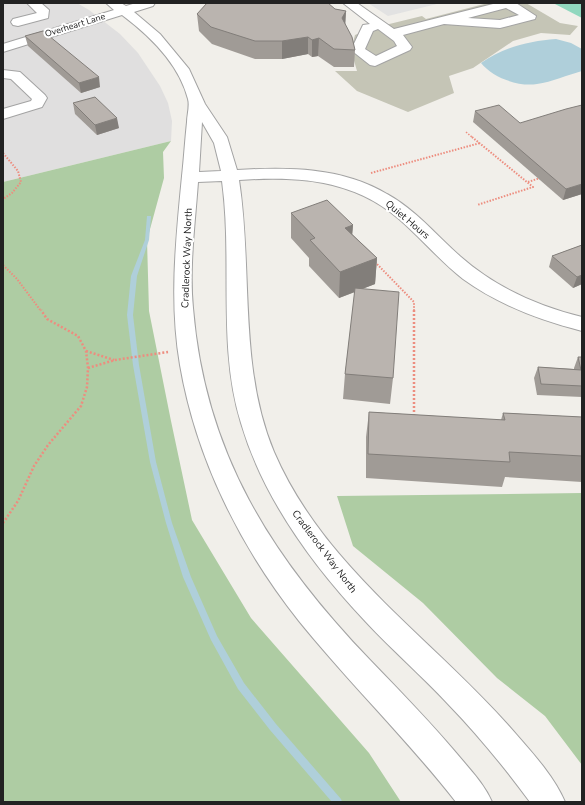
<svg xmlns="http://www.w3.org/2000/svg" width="585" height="805" font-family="'Nunito Sans',sans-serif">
	<rect width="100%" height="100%" fill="#f1efea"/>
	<polygon fill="#e0dfdf" points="3,3 77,3 89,10 120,34 138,53 160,86 168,103 172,121 171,141 3,182"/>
	<polygon fill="#c5c5b6" points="488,3 526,3 560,23 578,26 570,35 541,33 513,41 473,68 449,76 454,93 408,112 357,91 335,71 357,71 351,50 355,35 369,29 422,16 426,19"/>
	<g fill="#aecca3">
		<polygon points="171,141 163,152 164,178 147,240 149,311 171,421 192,520 251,618 369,753 401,802 3,802 3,182"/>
		<polygon points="582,493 582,765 545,716 497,678 423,603 353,546 337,496"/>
	</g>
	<polygon fill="#90d7be" points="553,3 582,3 582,18"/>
	<polygon fill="#e2e2e2" points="368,3 441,3 388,16"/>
	<path fill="#afcfda" d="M556,39L571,43L582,49V71C567,75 552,82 537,84C519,87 493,78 481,63C503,47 530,41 556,39Z"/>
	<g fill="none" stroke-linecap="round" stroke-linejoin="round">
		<polygon fill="#afcfda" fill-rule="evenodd" points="147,216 151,216 151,217 149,240 137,276 133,315 139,365 156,462 172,523 191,577 217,636 244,683 276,724 341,799 342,802 332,802 270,730 238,689 211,640 183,577 166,523 150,462 133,365 127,315 131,276 145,240"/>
		<defs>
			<g id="minor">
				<polygon points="27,3 41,3 49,10 48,18 18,26 13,25 11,22 13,19 37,13"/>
				<path d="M106,3H121L126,6L136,3H155L153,6L134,12L160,34L189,69L205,104L227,137L237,170C288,167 342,167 387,194C416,210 437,236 461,257C495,287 538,306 582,317V331C539,320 499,305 463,279C440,261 421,238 399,219C353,179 297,176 239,180C253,270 238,366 274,452C323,566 429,636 508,725C528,748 553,774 565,802H530C505,768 478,735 448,704C422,676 392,650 366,622C313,566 263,498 241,423C217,346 233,261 222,181L198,182C195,224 189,267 193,308C205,454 272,558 370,660C402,693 434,726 463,761C474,774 485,786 492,802H456C407,739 349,683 299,621C240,547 196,458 180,365C169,302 176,238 182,176C184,158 185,140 187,122C187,115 190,106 188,99C179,64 150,36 122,15L3,52V44L114,10ZM202,122L214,143L221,171L199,172Z"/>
				<path d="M343,3H357L394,29L497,3H516L536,16L535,19L500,28L444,24L403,35L412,47L410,50L375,66L370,65L351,50L363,25L370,24ZM506,8L519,15L500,20L468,18ZM378,29L394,41L397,46L376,56L365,49L373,31Z"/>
				<polygon points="3,70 20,72 45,95 47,98 42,107 3,119 3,109 31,101 32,99 11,79 3,78"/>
			</g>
		</defs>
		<use href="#minor" stroke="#a3a3a3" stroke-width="2"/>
		<polyline stroke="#ed8d7f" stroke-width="1.5" stroke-dasharray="1.5 1.5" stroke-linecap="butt" points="466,132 473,138"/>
		<g stroke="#ed8d7f" stroke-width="2" stroke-dasharray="1.5 1.5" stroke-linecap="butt">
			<polyline points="472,137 533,187 477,205"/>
			<polyline points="3,153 18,171 21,182 12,193 3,199"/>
			<polyline points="371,173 480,143"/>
			<polyline points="528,182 540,178"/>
			<polyline points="375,262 414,302 414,311"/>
			<polyline points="3,265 17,279 41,311"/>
		</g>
		<g stroke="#ed8d7f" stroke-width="2.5" stroke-dasharray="2 2" stroke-linecap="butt">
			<polyline points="414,310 414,417"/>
			<polyline points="86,351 114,360"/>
			<polyline points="88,368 115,360 168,352"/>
			<polyline points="3,523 18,501 34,466 48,445 81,406 87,387 88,368 86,351 78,336 47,319 41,310"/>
		</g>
		<use href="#minor" fill="#fff" fill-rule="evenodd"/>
	</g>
	<g fill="#a09b96">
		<polygon points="335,9 346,11 345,25 355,50 354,67 334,67 318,56 312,57 308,54 282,59 255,59 212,44 199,31 197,14"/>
		<polygon points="25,36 100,87 81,93 28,46"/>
		<polygon points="73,103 119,128 97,135 75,114"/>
		<polygon points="475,111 582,194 563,200 473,122"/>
		<polygon points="291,213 353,225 352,234 377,258 375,284 362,289 393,378 390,404 343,399 345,374 355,292 339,298 309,266 309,258 291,238"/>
		<polygon points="582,245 582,284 573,288 549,267 552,256"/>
		<polygon points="578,357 582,357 582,397 537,395 534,378 538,367 574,369 574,368"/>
		<polygon points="369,412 501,420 503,413 582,417 582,482 505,477 502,487 366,478 366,437"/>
	</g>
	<g fill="#827e7a">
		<polygon points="346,11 345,28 342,18"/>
		<polygon points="308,37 308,54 282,59 282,41"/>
		<polygon points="319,38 318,56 312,57 312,40"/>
		<polygon points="99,77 100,87 81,93 79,83"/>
		<polygon points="117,118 119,128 97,135 95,125"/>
		<polygon points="582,184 582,194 563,200 566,189"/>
		<polygon points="353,225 351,250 345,228"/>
		<polygon points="377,258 375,284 339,298 340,272"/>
		<polygon points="582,275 582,284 573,288 577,277"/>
	</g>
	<g fill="#bab4af" stroke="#827e7a">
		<polygon points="207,3 328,3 335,9 346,11 342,18 352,37 355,50 334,49 319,38 312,40 308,37 282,41 255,41 211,27 197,14"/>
		<polygon points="43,31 99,77 79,83 25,36"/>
		<polygon points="95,97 117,118 95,125 73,103"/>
		<polygon points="499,105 520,123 566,109 582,105 582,184 566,189 475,111"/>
		<polygon points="327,200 353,225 345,228 377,258 340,272 310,240 315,238 291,213"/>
		<polygon points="582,245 582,275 577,277 552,256"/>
		<polygon points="355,288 399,292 393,378 345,374"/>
		<polygon points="578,357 582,357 582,386 541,384 538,367 581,370"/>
		<polygon points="369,412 505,420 503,413 582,417 582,456 509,452 510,462 368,454"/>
	</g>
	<g text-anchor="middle" stroke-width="4" stroke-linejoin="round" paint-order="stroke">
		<g font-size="9" fill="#222" stroke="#fff">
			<text transform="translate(75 25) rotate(-17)" y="3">Overheart Lane</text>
		</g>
		<g font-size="10" fill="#222" stroke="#fff">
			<text transform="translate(408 219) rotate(40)" y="4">Quiet Hours</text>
			<text transform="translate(186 258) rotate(-88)" y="4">Cradlerock Way North</text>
			<text transform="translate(325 551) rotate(53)" y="4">Cradlerock Way North</text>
		</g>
	</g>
	<rect width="585" height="805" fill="none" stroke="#222222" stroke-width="8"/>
</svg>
